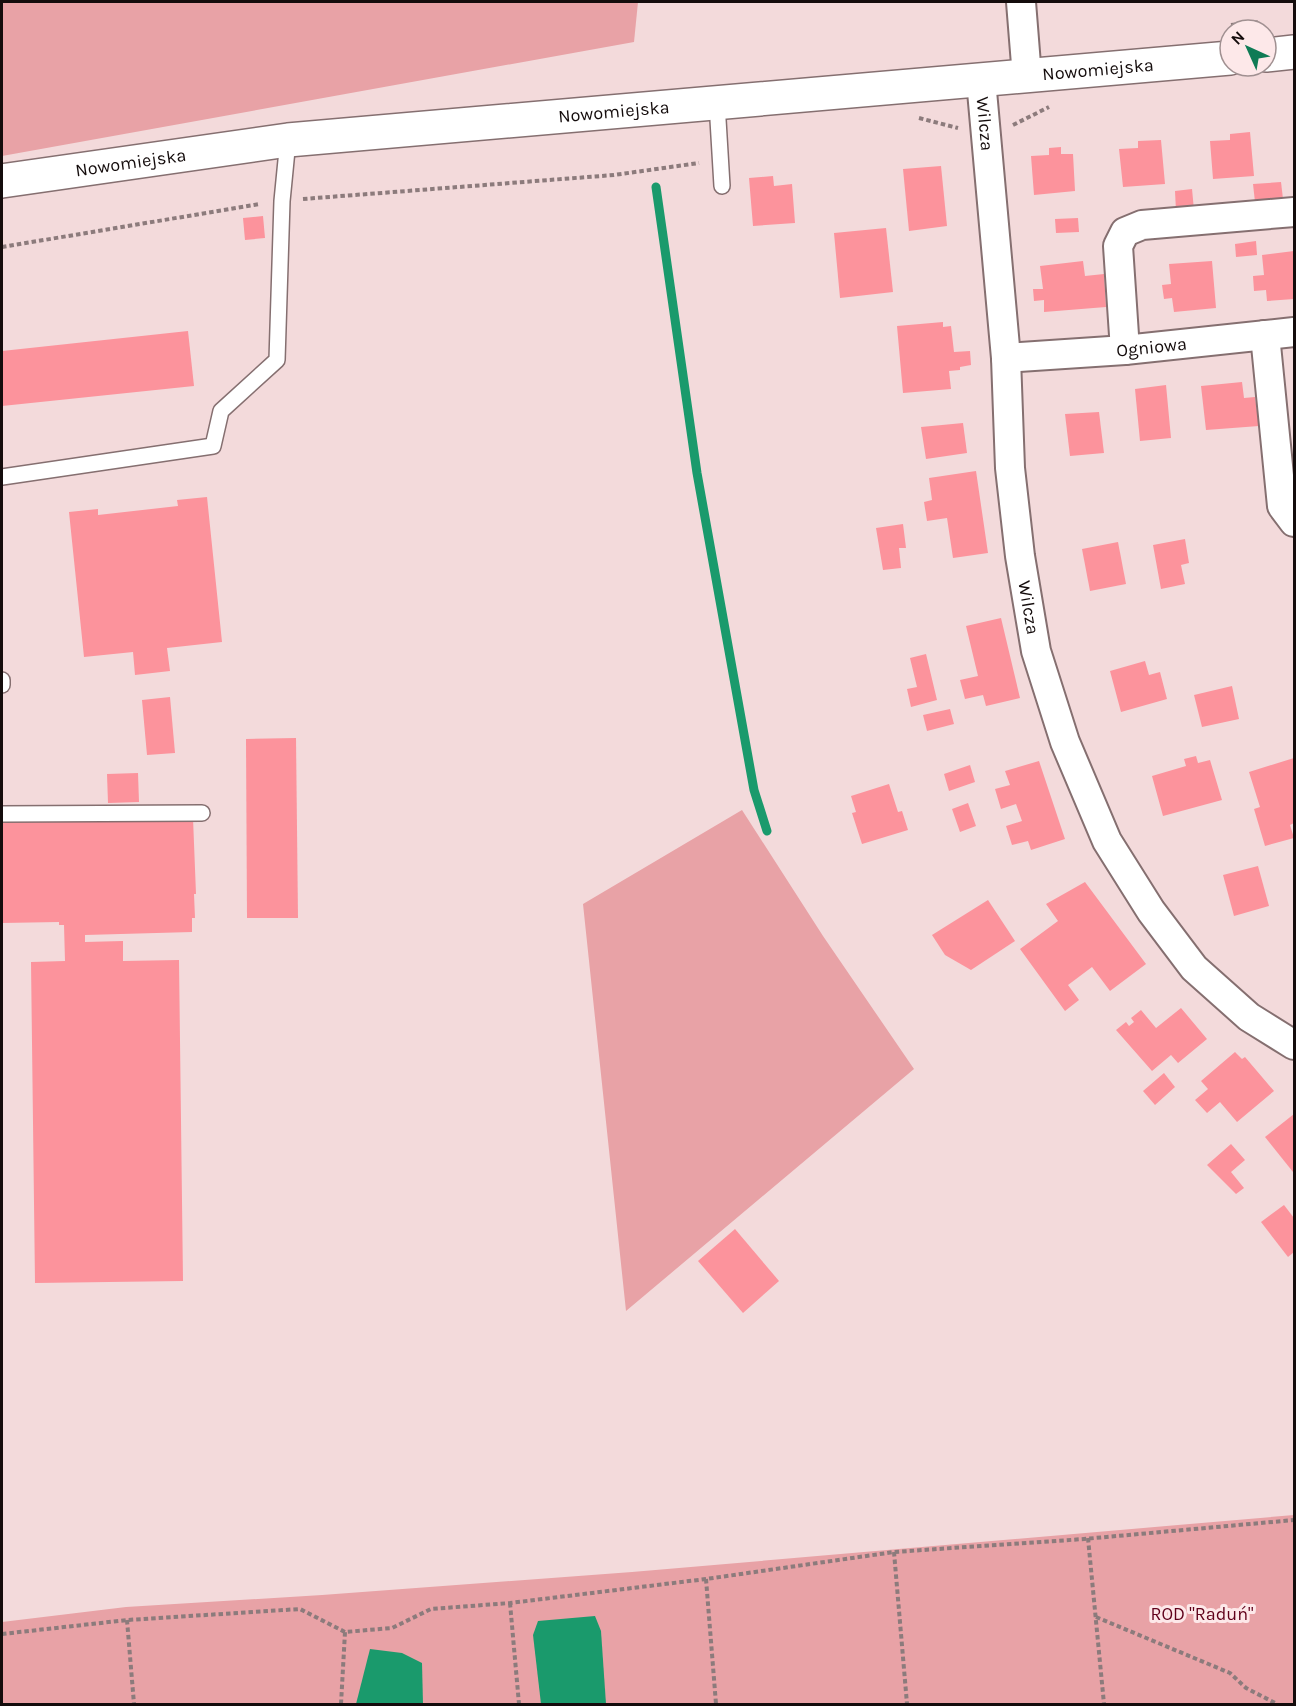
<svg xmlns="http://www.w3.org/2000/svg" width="1296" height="1706" font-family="Karla,sans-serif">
	<rect width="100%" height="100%" fill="#f3dadb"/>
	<g fill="#e8a2a6">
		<polygon points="2,2 638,2 634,42 2,156"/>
		<polygon points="742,810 823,936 914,1069 626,1311 583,904"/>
		<polygon points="1294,1515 1294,1704 2,1704 2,1622 126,1607 322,1595 632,1572"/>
	</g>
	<g fill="#1a9a6c">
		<polygon points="595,1616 601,1631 606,1704 541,1704 533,1635 538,1621"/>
		<polygon points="370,1649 402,1653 422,1663 423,1704 356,1704"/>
	</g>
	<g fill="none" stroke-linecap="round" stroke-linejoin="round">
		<polyline stroke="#1a9a6c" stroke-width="9" points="656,187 697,473 754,790 767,831"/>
	</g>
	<g fill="#fc939c">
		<polygon points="1250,132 1254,176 1213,179 1210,141 1230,140 1230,134"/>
		<polygon points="1161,140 1165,184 1123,187 1119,149 1138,148 1138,141"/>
		<polygon points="1061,147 1061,154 1073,154 1075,191 1034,195 1031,156 1049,155 1049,148"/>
		<polygon points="941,166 947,226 909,231 903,169"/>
		<polygon points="773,176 774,186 792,184 795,223 753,226 749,178"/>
		<polygon points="1281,182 1283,199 1255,202 1253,184"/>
		<polygon points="1192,189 1194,210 1176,211 1175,191"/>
		<polygon points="263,216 265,238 245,240 243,218"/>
		<polygon points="1078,218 1079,232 1056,233 1055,219"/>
		<polygon points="886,228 893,292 840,298 834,233"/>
		<polygon points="1256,241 1257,255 1236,257 1235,244"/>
		<polygon points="1294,251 1294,299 1267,301 1266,290 1254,291 1253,276 1264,275 1262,255"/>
		<polygon points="1083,261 1085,276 1104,274 1106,307 1044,312 1044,300 1034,301 1033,289 1043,289 1040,266"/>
		<polygon points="1212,261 1216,308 1174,312 1172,298 1164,299 1162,285 1171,284 1169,264"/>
		<polygon points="943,322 943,327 951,326 954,352 970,351 971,365 960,367 960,370 949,371 951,389 903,393 897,326"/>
		<polygon points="188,331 194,386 2,406 2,351"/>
		<polygon points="1242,382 1244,398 1255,397 1259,426 1206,430 1201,386"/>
		<polygon points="1166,385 1171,438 1140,441 1135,389"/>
		<polygon points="1099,412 1104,453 1070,456 1065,414"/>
		<polygon points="963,423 967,453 926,459 921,427"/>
		<polygon points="976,471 988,553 953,558 947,518 927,521 924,502 932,500 929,478"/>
		<polygon points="207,497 222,642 167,648 170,671 135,675 133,652 84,657 69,512 98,509 98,515 178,506 177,500"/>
		<polygon points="903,524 906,548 899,548 901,568 883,570 876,528"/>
		<polygon points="1185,539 1189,563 1181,565 1185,584 1161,589 1153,545"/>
		<polygon points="1118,542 1126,584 1090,591 1082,549"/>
		<polygon points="1001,618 1020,698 986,706 983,695 965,699 960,680 978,676 966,626"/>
		<polygon points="926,654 937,700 911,707 907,689 917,687 910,658"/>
		<polygon points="1145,661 1149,675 1160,672 1167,699 1121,712 1110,671"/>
		<polygon points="1232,686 1239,719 1202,727 1194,695"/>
		<polygon points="170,697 175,753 147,755 142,700"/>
		<polygon points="950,709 954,724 927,731 923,715"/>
		<polygon points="296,738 298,918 247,918 246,739"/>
		<polygon points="1196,756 1198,763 1210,760 1222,800 1163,816 1152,776 1186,766 1184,759"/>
		<polygon points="1294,758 1294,823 1290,825 1294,838 1265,846 1254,809 1260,807 1249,772"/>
		<polygon points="1039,761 1065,839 1031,850 1028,841 1012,845 1006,826 1022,821 1016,804 1001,809 995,789 1010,785 1005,771"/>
		<polygon points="970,765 975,782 949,791 944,774"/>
		<polygon points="138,773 139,802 108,803 107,774"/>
		<polygon points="889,784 898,812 902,811 908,830 862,844 852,813 856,812 851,796"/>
		<polygon points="968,803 976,826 960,832 952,809"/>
		<polygon points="193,818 196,894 194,894 195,918 192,918 192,932 85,935 85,942 123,941 123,961 179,960 183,1281 35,1283 31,962 65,961 64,925 59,925 59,922 2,923 2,821"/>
		<polygon points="1258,866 1269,906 1234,916 1223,875"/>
		<polygon points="1085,882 1146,964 1110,991 1092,967 1068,985 1079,1000 1065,1011 1020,949 1058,921 1046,904"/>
		<polygon points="988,900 1015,941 971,970 945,955 932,935"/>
		<polygon points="1181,1008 1207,1039 1178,1063 1171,1055 1152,1071 1116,1030 1126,1022 1129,1026 1134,1022 1131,1018 1141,1010 1156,1028"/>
		<polygon points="1235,1052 1242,1059 1245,1057 1274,1091 1237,1122 1220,1102 1207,1113 1195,1100 1208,1089 1201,1081"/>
		<polygon points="1164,1073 1175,1087 1155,1105 1143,1091"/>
		<polygon points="1294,1114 1294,1170 1293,1172 1265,1137"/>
		<polygon points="1231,1144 1245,1160 1231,1172 1244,1188 1236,1194 1207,1165"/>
		<polygon points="1284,1205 1294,1218 1294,1252 1288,1257 1261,1222"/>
		<polygon points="735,1229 779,1281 743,1313 698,1261"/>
	</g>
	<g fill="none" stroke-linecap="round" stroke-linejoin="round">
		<defs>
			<g id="lane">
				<polyline points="717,103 722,186"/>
				<polyline points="2,477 213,446 221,411 277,360 282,201 288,140"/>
				<polyline points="2,680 2,685"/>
				<polyline points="2,814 202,813"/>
			</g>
			<g id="street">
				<polyline points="1021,2 1027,77"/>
				<path id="s1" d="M981,80L1006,358L1010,468L1020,556L1036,651L1065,742L1107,841L1151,911L1194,968L1249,1017L1294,1045"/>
				<polyline points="1265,335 1282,506 1294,522"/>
				<polyline points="1125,350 1118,246 1125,232 1142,225 1294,212"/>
				<path id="s2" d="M1006,358L1125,350L1294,332"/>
			</g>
			<g id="secondary">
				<polyline points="1266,55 1294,52"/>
				<path id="s3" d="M2,181L288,140L1230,58"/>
			</g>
		</defs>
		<use href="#lane" stroke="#856f70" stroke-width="18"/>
		<use href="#street" stroke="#856f70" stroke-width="32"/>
		<use href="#secondary" stroke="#856f70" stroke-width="36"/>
		<g stroke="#8c7b7c" stroke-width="4" stroke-dasharray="4.5 3" stroke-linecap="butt">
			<polyline points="1231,25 1260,22"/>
			<polyline points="919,118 958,128"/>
			<polyline points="1013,125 1049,107"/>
			<polyline points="303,199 614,175 699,163"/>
			<polyline points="2,247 260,204"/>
			<polyline points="1088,1538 1104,1704"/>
			<polyline points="894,1552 907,1704"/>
			<polyline points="706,1579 716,1704"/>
			<polyline points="510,1603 519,1704"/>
			<polyline points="1096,1617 1230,1673 1246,1688 1277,1704"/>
			<polyline points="127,1620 134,1704"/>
			<polyline points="2,1634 127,1620 300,1609 345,1632 392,1628 431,1609 510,1603 706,1579 894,1552 1084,1539 1294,1520"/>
			<polyline points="341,1704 345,1632"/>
		</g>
		<use href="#lane" stroke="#fff" stroke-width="15"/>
		<use href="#street" stroke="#fff" stroke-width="28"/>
		<use href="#secondary" stroke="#fff" stroke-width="33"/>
	</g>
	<g text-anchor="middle" stroke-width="6" stroke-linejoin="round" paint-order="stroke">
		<g font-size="18" fill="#140c0c" stroke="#fde8e9">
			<text dy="6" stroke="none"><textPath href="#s3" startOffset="1102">Nowomiejska</textPath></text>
			<text dy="6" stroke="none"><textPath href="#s3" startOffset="616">Nowomiejska</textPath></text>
			<text dy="6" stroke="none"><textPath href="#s1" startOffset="44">Wilcza</textPath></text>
			<text dy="6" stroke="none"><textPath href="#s3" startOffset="130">Nowomiejska</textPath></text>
			<text dy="6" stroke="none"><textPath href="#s2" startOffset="146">Ogniowa</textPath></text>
			<text dy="6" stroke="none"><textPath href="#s1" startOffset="530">Wilcza</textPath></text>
		</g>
		<g font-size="18" fill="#60001a" stroke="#fde8e9">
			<text x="1202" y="1620">ROD "Raduń"</text>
		</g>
	</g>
	<rect width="1296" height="1706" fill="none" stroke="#140c0c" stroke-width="6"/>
	<g transform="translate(1248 48) rotate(315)"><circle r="28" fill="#fde8e9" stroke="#a09091" stroke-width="1.5"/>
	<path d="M0-4.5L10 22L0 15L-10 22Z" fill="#0f7b55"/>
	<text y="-9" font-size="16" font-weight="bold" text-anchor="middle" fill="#140c0c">N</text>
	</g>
</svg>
